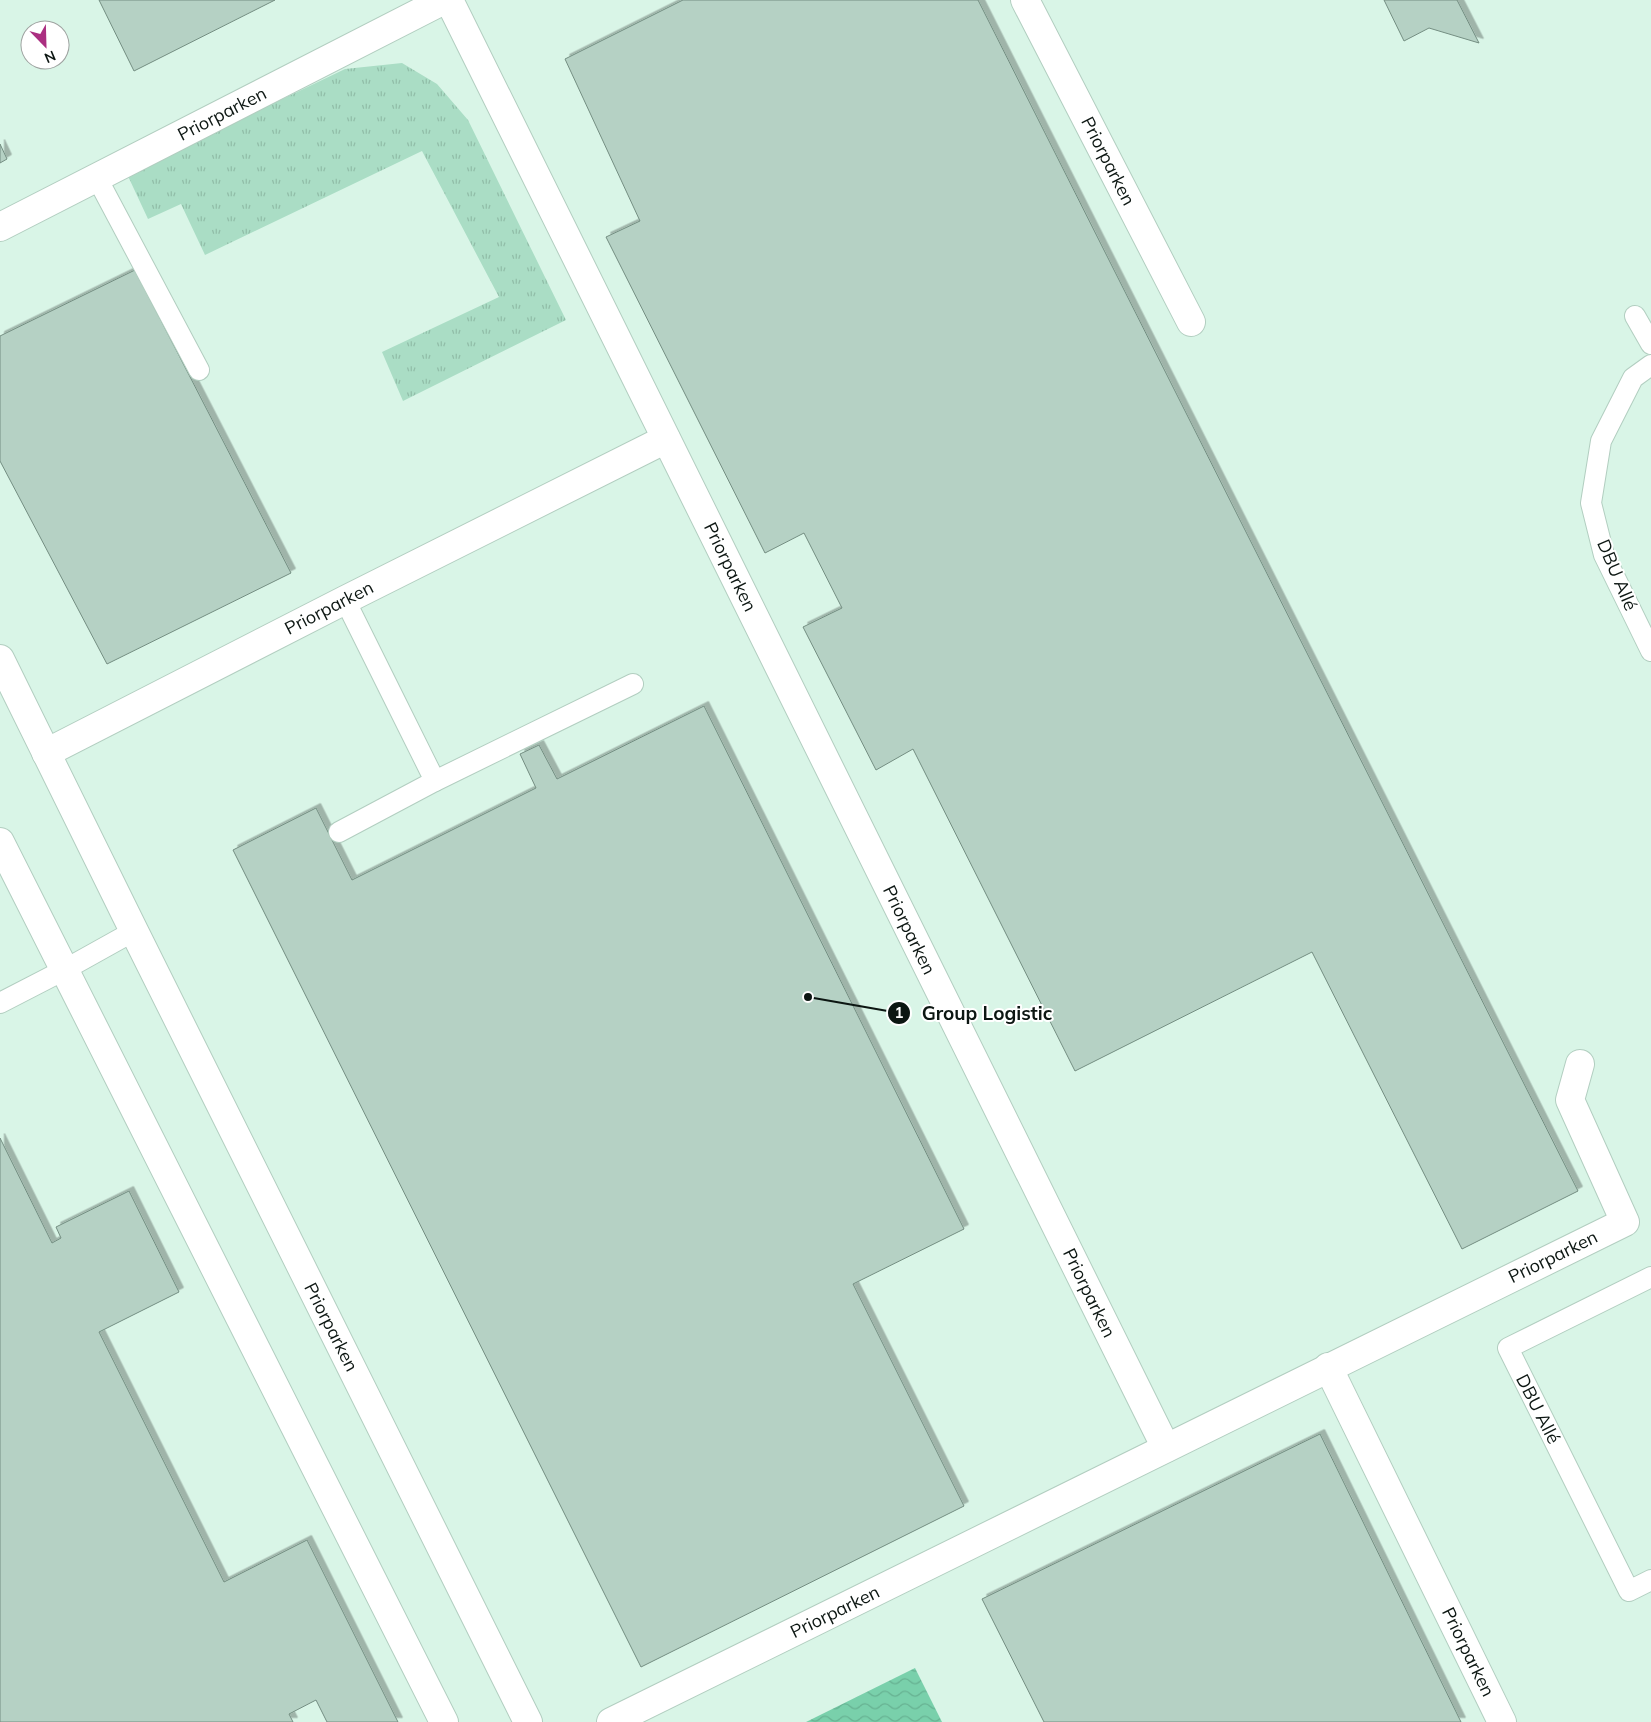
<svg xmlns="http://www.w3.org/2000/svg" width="1651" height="1722" font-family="Mulish,sans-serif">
	<defs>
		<pattern id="grass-tufts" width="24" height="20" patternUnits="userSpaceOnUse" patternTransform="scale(1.25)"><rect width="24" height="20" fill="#aaddc5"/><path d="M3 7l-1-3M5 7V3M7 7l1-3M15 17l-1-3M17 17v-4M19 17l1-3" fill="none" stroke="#91bda8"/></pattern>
		<pattern id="water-waves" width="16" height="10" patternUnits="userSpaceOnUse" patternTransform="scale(1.25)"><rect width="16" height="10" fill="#79d0ab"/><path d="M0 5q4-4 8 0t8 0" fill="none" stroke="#67b292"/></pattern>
		<filter id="shadow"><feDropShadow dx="4.5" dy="-4.5" stdDeviation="0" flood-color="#0004"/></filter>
	</defs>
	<rect width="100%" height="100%" fill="#d9f5e7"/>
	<polygon fill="url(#grass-tufts)" points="402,63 437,84 468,120 566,320 403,401 382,352 499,297 422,151 205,255 181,204 148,219 127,174 345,69"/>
	<polygon fill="url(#water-waves)" points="915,1668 942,1722 806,1722"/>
	<g fill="#b5d1c4" stroke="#748e82" filter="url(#shadow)">
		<polygon points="99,0 275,0 134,71"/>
		<polygon points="683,0 978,0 1578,1191 1462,1249 1312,952 1075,1071 913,749 876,770 803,627 842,608 804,533 765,553 606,237 640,221 565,59"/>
		<polygon points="1384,0 1457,0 1479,43 1429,28 1404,41"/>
		<polygon points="0,144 7,159 0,163"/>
		<polygon points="135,270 291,573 107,664 0,461 0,336"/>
		<polygon points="704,706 964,1229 853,1284 964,1506 641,1667 233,850 316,808 352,880 536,788 520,754 539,745 557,779"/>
		<polygon points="0,1138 52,1243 61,1238 56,1227 129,1191 179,1292 99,1332 224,1582 307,1540 398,1722 327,1722 316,1700 289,1714 293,1722 0,1722"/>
		<polygon points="1320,1434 1461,1722 1044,1722 982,1599"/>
	</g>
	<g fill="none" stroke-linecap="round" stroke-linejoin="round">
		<defs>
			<g id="lane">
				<polyline points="97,178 199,370"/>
				<polyline points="1635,316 1651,344"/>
				<polyline points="1651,365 1633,378 1601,441 1591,503 1604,555 1651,651"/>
				<polyline points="435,781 633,684"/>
				<polyline points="339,832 435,781 345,600"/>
				<polyline points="0,1003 64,970 134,931"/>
				<polyline points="1651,1277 1508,1348 1629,1591 1651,1580"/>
			</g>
			<g id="street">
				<polyline points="449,0 1166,1448"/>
				<polyline points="1025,0 1191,322"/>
				<polyline points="0,227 444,0"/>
				<polyline points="0,659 134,931 528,1722"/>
				<polyline points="46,753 345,600 666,439"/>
				<polyline points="0,842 444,1722"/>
				<polyline points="1328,1367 1502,1722"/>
				<polyline points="611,1722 1625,1222 1570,1100 1580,1064"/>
			</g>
		</defs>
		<use href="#lane" stroke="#b2cec0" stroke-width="22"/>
		<use href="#street" stroke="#b2cec0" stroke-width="30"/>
		<use href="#lane" stroke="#fff" stroke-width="20"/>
		<use href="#street" stroke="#fff" stroke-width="28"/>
	</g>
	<g text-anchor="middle" stroke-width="4" stroke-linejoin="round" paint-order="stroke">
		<g font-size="18" fill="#0c1612" stroke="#fff">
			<text transform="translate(222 114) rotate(-27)" y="6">Priorparken</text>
			<text transform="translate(1108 161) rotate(63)" y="6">Priorparken</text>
			<text transform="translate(730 567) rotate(64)" y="6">Priorparken</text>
			<text transform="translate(1617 575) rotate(67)" y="6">DBU Allé</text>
			<text transform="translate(329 608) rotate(-27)" y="6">Priorparken</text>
			<text transform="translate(909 930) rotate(64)" y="6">Priorparken</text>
			<text transform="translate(1553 1257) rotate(-26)" y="6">Priorparken</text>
			<text transform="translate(1089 1293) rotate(64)" y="6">Priorparken</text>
			<text transform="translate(331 1327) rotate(63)" y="6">Priorparken</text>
			<text transform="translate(1538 1409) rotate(63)" y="6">DBU Allé</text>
			<text transform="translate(835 1612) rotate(-26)" y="6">Priorparken</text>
			<text transform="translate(1468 1652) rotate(64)" y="6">Priorparken</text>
		</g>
	</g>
	<path fill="none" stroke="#0c1612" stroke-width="2" d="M808 997L899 1013"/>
	<g fill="#0c1612" stroke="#fff" stroke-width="2">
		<circle cx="808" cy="997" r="5"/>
		<circle cx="899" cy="1013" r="12"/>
	</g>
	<g font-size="15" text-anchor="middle" font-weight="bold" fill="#fff">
		<text x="899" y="1018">1</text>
	</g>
	<g font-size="19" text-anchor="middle" font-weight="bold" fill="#0c1612" stroke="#fff" stroke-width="4" stroke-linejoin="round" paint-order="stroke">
		<text x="987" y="1020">Group Logistic</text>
	</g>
	<g transform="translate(45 45) rotate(157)"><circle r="24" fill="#ffffff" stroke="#9ea2a0"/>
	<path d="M0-4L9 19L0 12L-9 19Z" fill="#ab2f81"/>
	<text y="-8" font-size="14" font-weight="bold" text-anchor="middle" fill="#0c1612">N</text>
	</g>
</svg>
